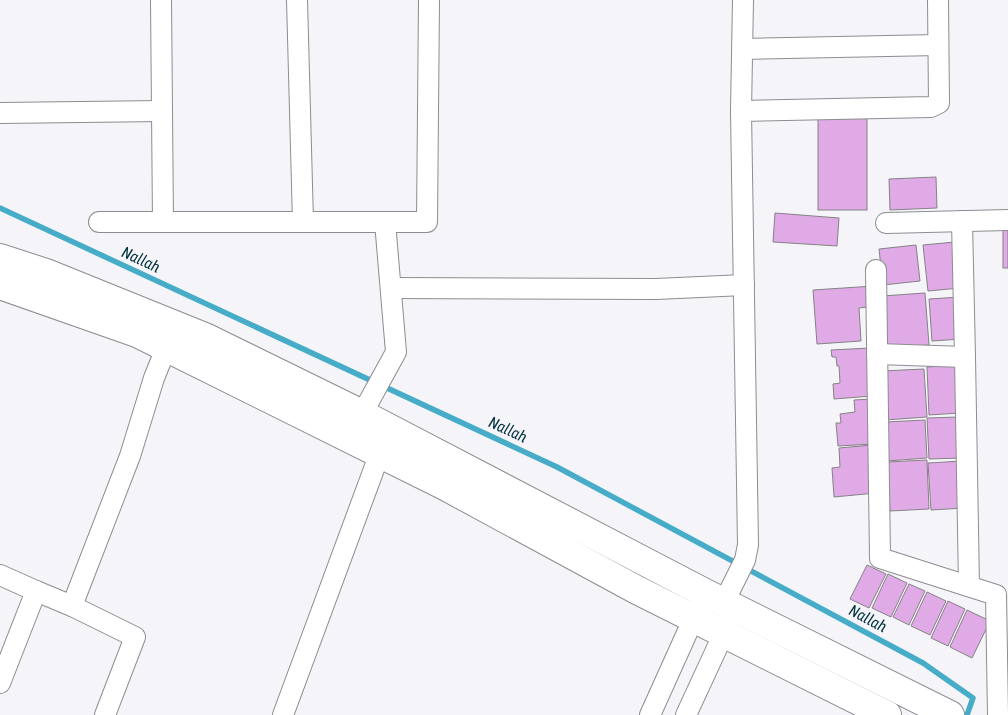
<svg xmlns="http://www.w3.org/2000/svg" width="1008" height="715" font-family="'Asap Condensed',sans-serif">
	<rect width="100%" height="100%" fill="#f5f5f9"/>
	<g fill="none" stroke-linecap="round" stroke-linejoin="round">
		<polyline stroke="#46acc8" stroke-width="5.5" points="0,208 557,467 923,663 973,698 967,715"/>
	</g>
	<g fill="#dfaae6" stroke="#858285">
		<rect x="818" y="113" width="49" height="97"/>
		<polygon points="936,177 937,208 890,210 889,179"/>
		<polygon points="775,213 839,218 837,246 773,242"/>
		<rect x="1003" y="228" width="5" height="40"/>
		<polygon points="955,242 960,288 928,291 923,245"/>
		<polygon points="916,245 920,281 883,285 879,249"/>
		<polygon points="874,286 876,306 859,308 861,341 817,344 813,290"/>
		<polygon points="925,293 929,345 886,348 882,296"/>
		<polygon points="960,297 962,339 932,341 929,299"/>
		<polygon points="870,348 872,396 834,399 833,384 840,383 839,366 837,366 836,357 832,357 831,350"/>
		<polygon points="958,365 960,413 929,415 927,367"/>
		<polygon points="924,369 927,417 885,420 882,371"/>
		<polygon points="871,399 874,444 838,446 836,423 841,423 840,414 855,412 854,400"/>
		<polygon points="959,417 961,458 929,459 927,418"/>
		<polygon points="925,420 927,458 887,461 886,422"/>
		<polygon points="872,445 876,493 834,497 832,468 840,467 839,448"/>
		<polygon points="927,460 929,509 890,511 887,462"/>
		<polygon points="962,461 964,508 931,510 928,463"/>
		<polygon points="867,565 886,574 869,608 850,599"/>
		<polygon points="888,574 907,583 891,617 872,608"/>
		<polygon points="909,584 925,591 909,625 893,617"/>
		<polygon points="927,592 946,601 930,635 911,626"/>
		<polygon points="948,601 965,609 948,646 931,638"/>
		<polygon points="967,610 990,621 972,658 950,647"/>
	</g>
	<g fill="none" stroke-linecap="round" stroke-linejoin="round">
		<defs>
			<g id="street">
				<polyline points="161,0 163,222"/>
				<polyline points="297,0 303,222"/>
				<polyline points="743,49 938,45"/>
				<polyline points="741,111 931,107 939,103 938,0"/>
				<polyline points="0,113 162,111"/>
				<polyline points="962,221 965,357"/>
				<polyline points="99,222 427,222 429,0"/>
				<polyline points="886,223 1008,220"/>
				<polyline points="876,270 880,558 996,595 998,715"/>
				<polyline points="391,288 656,289 744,285"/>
				<polyline points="877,354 965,357 969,586"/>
				<polyline points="362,414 396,352 385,222"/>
				<polyline points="0,575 36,591"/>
				<polyline points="724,602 745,560 748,545 741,111 743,0"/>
				<polyline points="72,606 135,637 105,715"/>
				<polyline points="0,683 36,591 72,606 130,456 154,378 171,336"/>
				<polyline points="283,715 384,442"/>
				<polyline points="650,715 705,593"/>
				<polyline points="686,715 729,622"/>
			</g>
			<g id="secondary">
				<polyline points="0,258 46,273 207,338 362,414 705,593 950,715"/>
				<polyline points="0,285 137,333 445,486 637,590 887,715"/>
			</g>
		</defs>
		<use href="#street" stroke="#8c8d90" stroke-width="22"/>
		<use href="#secondary" stroke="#8c8d90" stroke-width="30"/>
		<use href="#street" stroke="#fff" stroke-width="20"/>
		<use href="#secondary" stroke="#fff" stroke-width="28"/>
	</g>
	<g text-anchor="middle" stroke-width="4.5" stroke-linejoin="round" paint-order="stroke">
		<g font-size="16" font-style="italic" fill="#01323e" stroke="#f5f5f9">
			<text transform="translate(141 259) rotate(25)" y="6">Nallah</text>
			<text transform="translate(508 429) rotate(25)" y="6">Nallah</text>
			<text transform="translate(868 618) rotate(28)" y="6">Nallah</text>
		</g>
	</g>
</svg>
